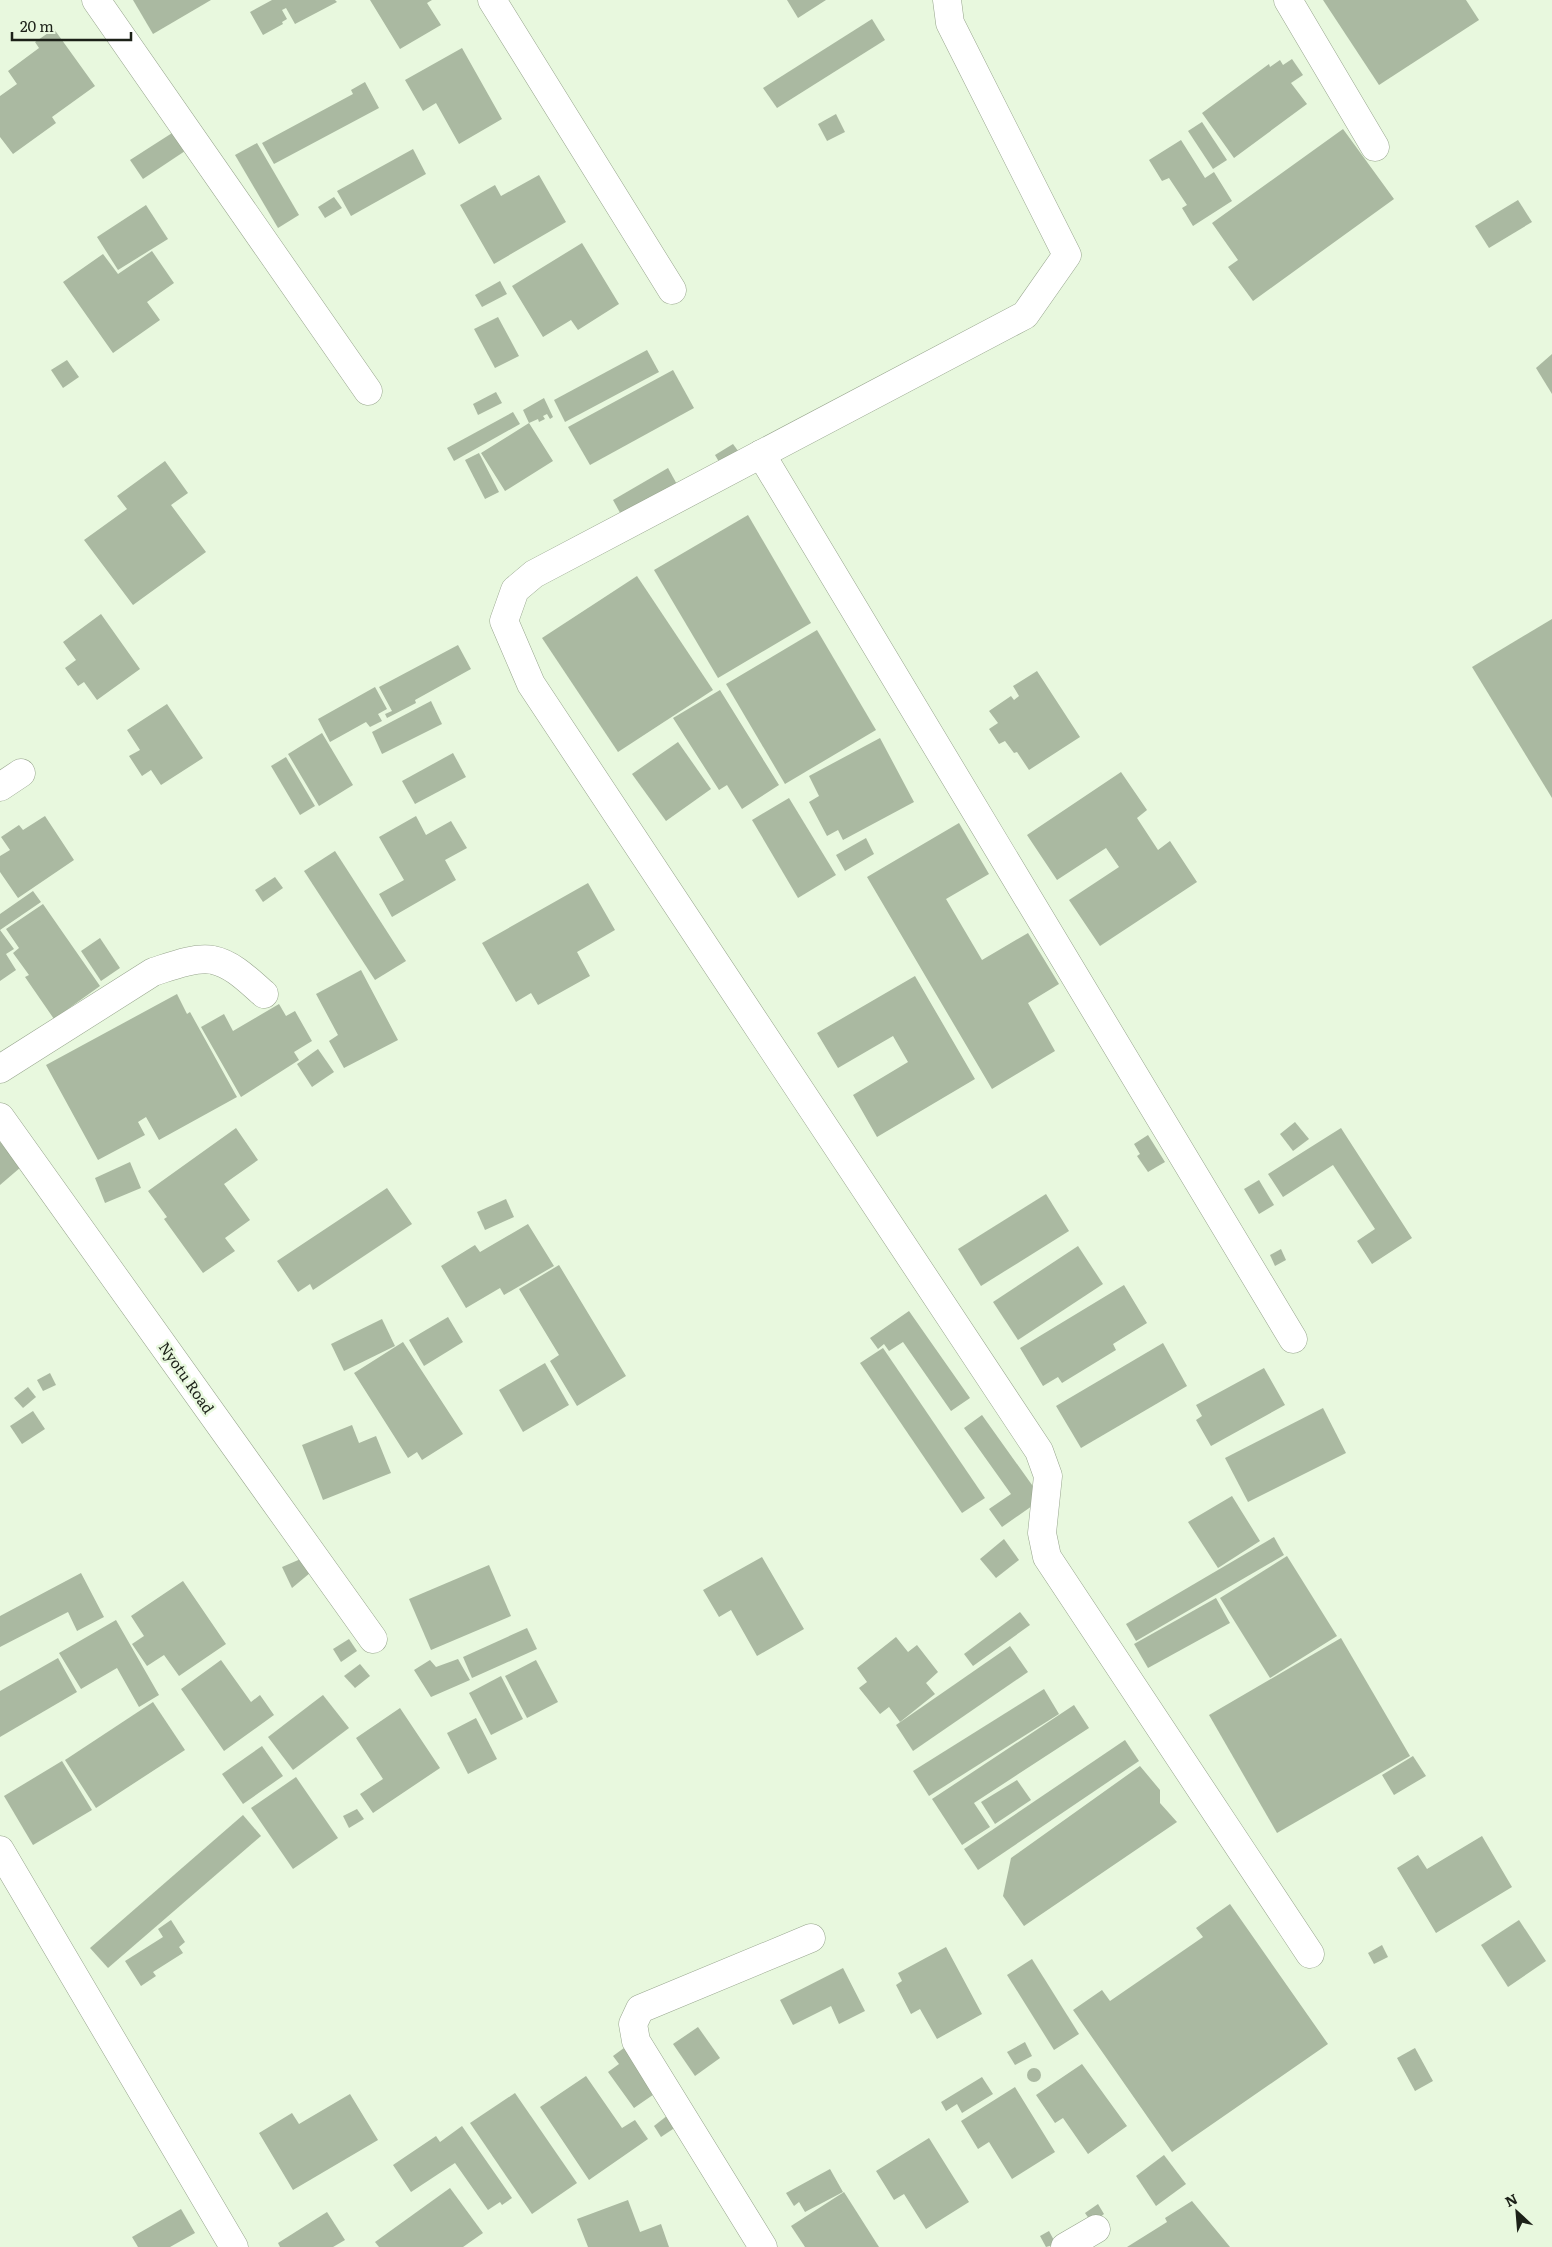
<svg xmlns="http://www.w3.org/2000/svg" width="1552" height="2247" font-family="Literata,serif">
	<rect width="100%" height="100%" fill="#e8f8de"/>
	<g fill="#aab9a1">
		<polygon points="133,0 211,0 153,34"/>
		<polygon points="272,0 335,0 337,2 295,24 286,8 282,10 287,19 282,22 283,24 263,35 250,12"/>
		<polygon points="370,0 432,0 427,3 441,25 400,49"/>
		<polygon points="787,0 826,0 798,18"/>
		<polygon points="1323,0 1466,0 1479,20 1379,85"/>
		<polygon points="872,19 885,40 777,108 763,88"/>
		<polygon points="54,29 95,86 52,117 56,123 13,154 0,137 0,96 17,84 8,71 39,48 35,42"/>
		<polygon points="462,48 502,119 459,144 436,103 423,111 405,80"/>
		<polygon points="1292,59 1303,75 1291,83 1307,104 1234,158 1202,113 1269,64 1270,67 1280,60 1283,65"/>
		<polygon points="365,82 379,108 274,164 262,143 353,94 351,90"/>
		<polygon points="836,114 845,132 827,141 818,124"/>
		<polygon points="1202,122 1227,160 1213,169 1188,131"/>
		<polygon points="183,126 185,151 143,179 130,160"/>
		<polygon points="1343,129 1394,199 1253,301 1228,267 1238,260 1212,223"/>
		<polygon points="1181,140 1205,178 1214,172 1232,201 1193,226 1182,208 1187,205 1169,178 1162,181 1149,160"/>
		<polygon points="257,143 299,215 278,228 235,155"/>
		<polygon points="413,149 426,174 351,216 337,191"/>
		<polygon points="539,175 566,222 494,264 460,205 495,185 501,196"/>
		<polygon points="334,197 342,208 325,218 318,207"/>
		<polygon points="1518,200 1532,222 1489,248 1475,226"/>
		<polygon points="146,205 168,239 118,270 97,237"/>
		<polygon points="582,243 619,304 578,330 571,320 543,337 512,286"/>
		<polygon points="152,251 174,283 147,302 160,320 113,353 63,282 103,254 118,274"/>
		<polygon points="500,281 507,294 482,307 475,295"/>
		<polygon points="498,317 519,356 495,368 474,329"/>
		<polygon points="647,350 659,372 565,422 554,400"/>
		<polygon points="1552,354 1552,394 1536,368"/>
		<polygon points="67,360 79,377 63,388 51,370"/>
		<polygon points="673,370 694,408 590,465 568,427"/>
		<polygon points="496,392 502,403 478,415 473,404"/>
		<polygon points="544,398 553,417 550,419 547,414 543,416 545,419 539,422 538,419 529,423 553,461 505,491 481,453 529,423 523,410"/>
		<polygon points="513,412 520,424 454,461 447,448"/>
		<polygon points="733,444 741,455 722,467 715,455"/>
		<polygon points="479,453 499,492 485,499 465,460"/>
		<polygon points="165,461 188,493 171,505 206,552 133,605 84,540 127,509 117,496"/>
		<polygon points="668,468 679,488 624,520 613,500"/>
		<polygon points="748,515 811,623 718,678 654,570"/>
		<polygon points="637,576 713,690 618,752 542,638"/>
		<polygon points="101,614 140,669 97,700 84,682 78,686 65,668 76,660 63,642"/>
		<polygon points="1552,619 1552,798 1472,667"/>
		<polygon points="817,630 876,730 785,784 726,684"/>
		<polygon points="458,645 471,669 415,700 416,703 387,718 385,714 392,711 379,687"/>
		<polygon points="1037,671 1080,737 1029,770 1017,752 1014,753 1005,741 999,744 989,729 998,723 989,711 1011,696 1014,700 1019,696 1013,686"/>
		<polygon points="375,687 387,709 378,714 382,721 370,727 366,722 330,742 318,719"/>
		<polygon points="720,690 779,785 742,809 727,785 719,790 673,718"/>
		<polygon points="431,701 442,724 382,754 372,732"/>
		<polygon points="167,704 203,758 161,785 151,770 142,776 129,756 140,750 127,730"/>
		<polygon points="322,733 353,785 319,806 288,754"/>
		<polygon points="880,738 914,802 843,840 838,830 827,836 809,802 819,796 809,776"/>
		<polygon points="678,742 711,789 666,821 632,774"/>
		<polygon points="453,753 466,777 415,804 402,781"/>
		<polygon points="286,757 315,806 300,815 271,766"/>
		<polygon points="1121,772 1147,810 1137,818 1158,850 1170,841 1197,882 1100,946 1069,900 1119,867 1106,848 1057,880 1027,835"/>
		<polygon points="789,798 836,875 798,898 752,820"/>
		<polygon points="45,816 74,860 18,898 0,872 0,856 10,850 1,837 19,825 23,830"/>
		<polygon points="416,816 426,835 451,821 467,848 445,860 456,880 392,917 379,894 404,880 379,837"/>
		<polygon points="959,823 989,874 946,899 982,960 1028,933 1059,984 1028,1003 1055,1051 992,1089 867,877"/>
		<polygon points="866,838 874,854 845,871 836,855"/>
		<polygon points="335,851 406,961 375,980 304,871"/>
		<polygon points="275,877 283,888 263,902 255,890"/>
		<polygon points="588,883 615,930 577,952 590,976 538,1005 531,993 516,1002 482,943"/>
		<polygon points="33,891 41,902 0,930 14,949 6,954 16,970 0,981 0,914"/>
		<polygon points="43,904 100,986 54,1019 25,977 29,975 13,953 19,948 6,929"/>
		<polygon points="100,938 120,968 101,981 81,951"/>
		<polygon points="361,970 398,1040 344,1068 329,1041 338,1035 316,994"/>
		<polygon points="915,976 975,1079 877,1137 853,1095 908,1062 893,1036 838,1068 817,1033"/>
		<polygon points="177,994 187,1014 190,1012 237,1097 159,1140 146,1117 138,1122 145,1135 98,1160 46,1065"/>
		<polygon points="279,1004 286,1016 295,1011 312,1041 294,1052 299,1060 241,1097 201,1027 224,1014 233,1031"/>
		<polygon points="318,1049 334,1072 312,1087 297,1064"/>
		<polygon points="1295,1122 1309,1139 1293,1151 1280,1134"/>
		<polygon points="236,1128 258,1160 224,1184 250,1220 225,1238 235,1251 203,1273 164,1219 167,1217 148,1191"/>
		<polygon points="1341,1128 1412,1238 1372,1264 1357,1241 1375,1229 1333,1165 1283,1197 1268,1174"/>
		<polygon points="1148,1135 1165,1162 1148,1172 1137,1156 1140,1154 1134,1144"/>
		<polygon points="0,1142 21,1167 0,1185"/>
		<polygon points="130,1162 141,1188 105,1203 95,1178"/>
		<polygon points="1259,1180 1274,1205 1259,1214 1244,1189"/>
		<polygon points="387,1188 412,1224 313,1290 310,1284 298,1292 277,1261"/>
		<polygon points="1046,1194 1069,1231 981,1286 958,1249"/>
		<polygon points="506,1199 514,1217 485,1230 477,1212"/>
		<polygon points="528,1224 554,1266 504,1295 500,1288 466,1308 441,1266 475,1245 480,1252"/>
		<polygon points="1078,1246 1103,1284 1018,1340 993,1302"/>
		<polygon points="1281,1249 1286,1260 1275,1266 1270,1255"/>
		<polygon points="559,1265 626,1376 577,1406 550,1361 559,1355 519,1289"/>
		<polygon points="1124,1285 1147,1323 1113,1344 1116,1350 1062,1383 1058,1377 1043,1386 1020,1348"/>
		<polygon points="909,1311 970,1398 951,1411 903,1342 889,1351 884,1344 878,1349 870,1338"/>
		<polygon points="448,1317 463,1342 424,1366 409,1340"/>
		<polygon points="382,1319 395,1346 344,1371 331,1344"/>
		<polygon points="403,1342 463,1434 422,1460 417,1452 408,1458 354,1373"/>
		<polygon points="1163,1343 1187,1386 1081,1448 1056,1406"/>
		<polygon points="883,1348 985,1498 962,1513 860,1363"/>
		<polygon points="545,1363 569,1405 523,1432 499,1390"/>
		<polygon points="1264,1368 1285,1405 1211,1446 1196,1420 1202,1416 1196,1405"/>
		<polygon points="50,1373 56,1385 43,1391 37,1380"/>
		<polygon points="28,1387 36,1397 23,1408 14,1398"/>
		<polygon points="1323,1408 1346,1453 1248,1502 1225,1458"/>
		<polygon points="33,1411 45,1429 22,1444 10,1426"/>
		<polygon points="982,1415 1042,1499 1002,1527 989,1509 1011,1494 964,1428"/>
		<polygon points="352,1425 359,1443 376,1436 391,1473 323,1500 302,1445"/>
		<polygon points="1232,1496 1260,1541 1218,1568 1188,1522"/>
		<polygon points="1274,1537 1284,1555 1136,1641 1126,1624"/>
		<polygon points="1004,1539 1019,1560 996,1578 980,1559"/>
		<polygon points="1287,1556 1337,1636 1270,1678 1220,1598"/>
		<polygon points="762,1557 804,1629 757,1656 731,1610 719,1617 703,1590"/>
		<polygon points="303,1558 310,1573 292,1588 282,1567"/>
		<polygon points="489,1565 511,1616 431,1650 409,1599"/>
		<polygon points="81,1573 104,1617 77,1631 68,1612 0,1647 0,1616"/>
		<polygon points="183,1581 226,1644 179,1676 164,1655 147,1666 132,1644 144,1636 131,1616"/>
		<polygon points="1216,1598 1230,1623 1148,1668 1134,1644"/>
		<polygon points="1020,1612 1030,1625 973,1666 964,1654"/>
		<polygon points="116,1620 159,1695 139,1707 117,1668 81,1689 59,1653"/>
		<polygon points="527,1628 537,1649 472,1678 463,1657"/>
		<polygon points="896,1637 908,1652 917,1645 938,1672 926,1683 935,1694 900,1722 889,1707 880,1714 859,1688 867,1682 857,1668"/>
		<polygon points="1341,1638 1410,1756 1277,1833 1209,1715"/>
		<polygon points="349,1639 357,1651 341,1662 333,1649"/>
		<polygon points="1010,1646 1028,1672 913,1751 896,1725"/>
		<polygon points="58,1658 77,1692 0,1737 0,1691"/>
		<polygon points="458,1659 470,1680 431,1697 414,1670 430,1660 436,1667"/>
		<polygon points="221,1660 251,1702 260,1695 274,1715 224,1751 181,1689"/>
		<polygon points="536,1660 558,1702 527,1718 505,1676"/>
		<polygon points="360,1664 370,1676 355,1688 344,1676"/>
		<polygon points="501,1676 523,1719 491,1735 469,1693"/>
		<polygon points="1044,1689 1059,1714 929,1796 913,1771"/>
		<polygon points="323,1695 349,1728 293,1770 268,1737"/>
		<polygon points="153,1702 185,1750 96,1808 65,1760"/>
		<polygon points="1074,1705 1089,1728 974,1803 990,1827 962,1845 932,1799"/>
		<polygon points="400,1708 440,1768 373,1813 360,1794 383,1779 356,1738"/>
		<polygon points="476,1718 497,1759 468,1774 447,1733"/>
		<polygon points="1125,1740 1139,1761 978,1870 964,1849"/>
		<polygon points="262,1746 283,1776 243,1804 222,1774"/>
		<polygon points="1413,1756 1426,1776 1394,1795 1382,1775"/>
		<polygon points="62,1761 92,1810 33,1845 4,1796"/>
		<polygon points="1140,1766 1160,1790 1160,1803 1177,1822 1024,1926 1003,1896 1011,1858"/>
		<polygon points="296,1777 338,1838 293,1869 251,1808"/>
		<polygon points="1017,1780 1031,1800 995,1824 981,1802"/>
		<polygon points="357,1809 364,1819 349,1828 343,1816"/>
		<polygon points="243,1815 261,1836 108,1968 90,1948"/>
		<polygon points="1482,1836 1512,1887 1436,1933 1397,1868 1418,1855 1427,1869"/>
		<polygon points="1230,1904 1328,2044 1172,2152 1073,2010 1102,1990 1110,2001 1203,1937 1196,1928"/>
		<polygon points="171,1920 185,1942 179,1947 183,1953 153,1972 156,1976 141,1986 125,1961 163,1937 158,1929"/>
		<polygon points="1519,1920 1546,1961 1508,1987 1481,1945"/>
		<polygon points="1382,1945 1388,1957 1374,1964 1368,1953"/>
		<polygon points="946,1947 982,2014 937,2039 920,2009 911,2014 896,1985 902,1981 898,1973"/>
		<polygon points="1032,1959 1079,2034 1054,2050 1007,1975"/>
		<polygon points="843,1968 865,2011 839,2024 831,2006 793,2025 780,2000"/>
		<polygon points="698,2027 720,2058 695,2076 673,2044"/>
		<polygon points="1025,2042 1032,2056 1015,2065 1007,2052"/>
		<polygon points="628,2045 660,2090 634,2108 608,2072 619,2064 613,2056"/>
		<polygon points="1415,2048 1433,2081 1415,2091 1397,2058"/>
		<polygon points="1082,2064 1127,2126 1088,2154 1063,2118 1055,2123 1036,2095"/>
		<circle cx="1034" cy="2075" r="7"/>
		<polygon points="586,2076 622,2128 635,2120 648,2139 589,2180 540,2107"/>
		<polygon points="982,2077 993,2094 962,2113 957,2104 946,2111 941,2102"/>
		<polygon points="1015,2087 1055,2152 1012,2179 989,2142 978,2149 961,2121"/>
		<polygon points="515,2093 577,2183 532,2214 470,2123"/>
		<polygon points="350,2094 378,2140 293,2190 259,2133 292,2113 299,2124"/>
		<polygon points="668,2115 676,2127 661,2137 654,2126"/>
		<polygon points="462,2126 512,2198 502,2205 500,2202 488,2210 455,2163 411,2192 393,2165 436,2136 440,2142"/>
		<polygon points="929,2138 969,2202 926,2229 904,2194 894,2200 876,2171"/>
		<polygon points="1164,2155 1186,2184 1156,2206 1136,2176"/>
		<polygon points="830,2169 843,2192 805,2212 799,2202 794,2206 786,2193"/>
		<polygon points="450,2188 483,2233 463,2247 379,2247 375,2242"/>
		<polygon points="844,2192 879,2247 805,2247 791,2226"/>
		<polygon points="628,2200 640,2232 661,2224 669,2247 588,2247 577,2219"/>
		<polygon points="1192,2201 1230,2247 1127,2247 1167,2222 1165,2218"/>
		<polygon points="1098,2204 1104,2214 1092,2223 1085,2213"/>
		<polygon points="181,2209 195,2233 170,2247 138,2247 132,2237"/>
		<polygon points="327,2212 345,2240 333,2247 280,2247 278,2243"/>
		<polygon points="1049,2231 1056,2244 1046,2247 1040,2236"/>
	</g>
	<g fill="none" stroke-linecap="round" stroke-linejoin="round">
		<defs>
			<g id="minor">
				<polyline points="96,0 368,391"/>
				<polyline points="492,0 672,290"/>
				<polyline points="947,0 950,23 1067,255 1025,315 534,574 515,590 504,621 531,684 1039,1451 1048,1476 1042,1533 1047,1557 1310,1954"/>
				<polyline points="1288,0 1375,147"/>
				<polyline points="761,454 1293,1339"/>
				<polyline points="0,787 21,773"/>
				<path d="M0,1069L153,972C169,967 196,956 213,960C233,964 250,982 264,994"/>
				<polyline points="0,1117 373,1639"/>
				<polyline points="0,1850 234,2247"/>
				<polyline points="763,2247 636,2041 633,2024 640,2009 811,1938"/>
				<polyline points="1065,2247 1096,2229"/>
			</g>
		</defs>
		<use href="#minor" stroke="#97a58d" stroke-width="29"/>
		<use href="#minor" stroke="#fff" stroke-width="28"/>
	</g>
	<g text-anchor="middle" stroke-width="5" stroke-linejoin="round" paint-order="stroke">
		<g font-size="15" fill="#1c2118" stroke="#e8f8de">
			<text transform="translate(186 1378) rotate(55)" y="5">Nyotu Road</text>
		</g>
	</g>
	<g transform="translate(1517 2212) rotate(334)" stroke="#e8f8de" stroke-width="4" paint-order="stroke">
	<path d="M0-4L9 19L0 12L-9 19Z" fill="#1c2118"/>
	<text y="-8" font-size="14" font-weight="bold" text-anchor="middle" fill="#1c2118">N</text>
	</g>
	<path d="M12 32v8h119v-8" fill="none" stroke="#1c2118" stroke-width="2.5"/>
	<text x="20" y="32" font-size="15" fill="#1c2118" stroke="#e8f8de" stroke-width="4" paint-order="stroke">20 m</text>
</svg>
